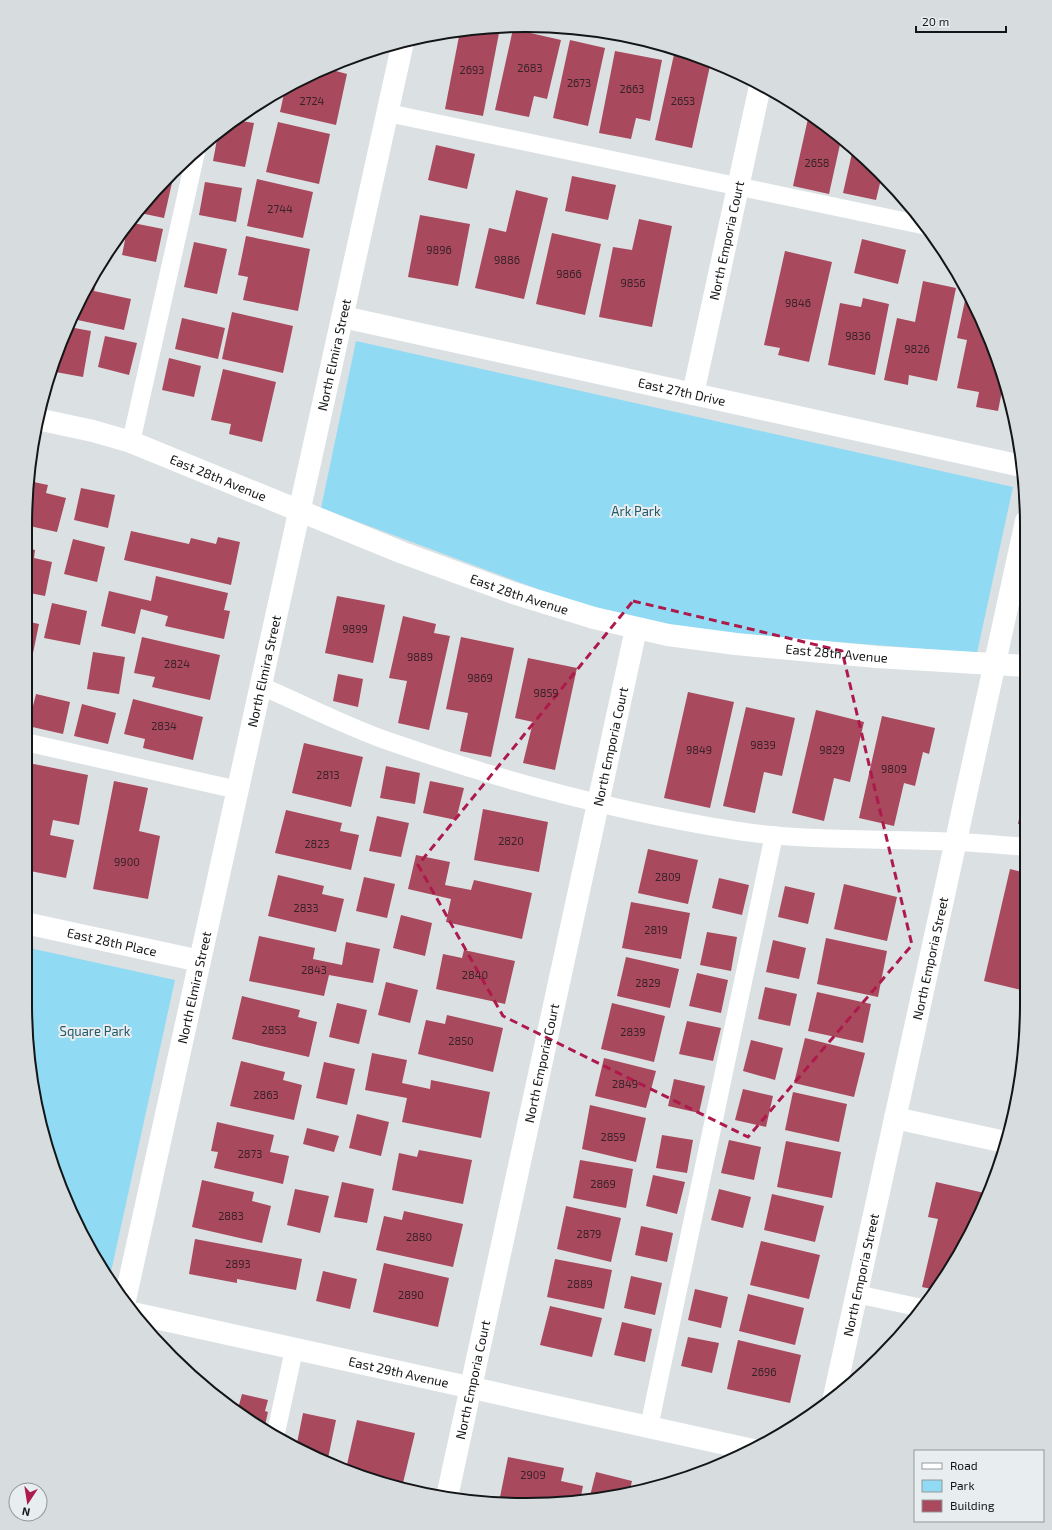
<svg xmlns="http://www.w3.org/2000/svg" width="1052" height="1530" font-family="'Exo 2',sans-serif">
	<rect width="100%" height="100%" fill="#dbe1e3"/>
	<g fill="#91daf4">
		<polygon points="356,341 1013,487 977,653 688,630 588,608 321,508"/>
		<polygon points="25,947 175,980 109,1281 63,1196 42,1134 25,1004"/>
	</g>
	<g fill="#a8495d">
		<polygon points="500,28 483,116 445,109 460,31"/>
		<polygon points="513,29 561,40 547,99 534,96 529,117 495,110"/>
		<polygon points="570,40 605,48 588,126 553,118"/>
		<polygon points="675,50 711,61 692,148 655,140"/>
		<polygon points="615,51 662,60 650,121 636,118 631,139 599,133"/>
		<polygon points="350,58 349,65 337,62"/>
		<polygon points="325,68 347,74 336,125 280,112 285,89"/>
		<polygon points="260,103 258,110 250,108"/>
		<polygon points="809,114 841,140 829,194 793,186"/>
		<polygon points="235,120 254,123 245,167 213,161 218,134"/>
		<polygon points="278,122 330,134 319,184 266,172"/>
		<polygon points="436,145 475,154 467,189 428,180"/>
		<polygon points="853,149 880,172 888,181 881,179 876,200 843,193"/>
		<polygon points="171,173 174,174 164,218 140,213"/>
		<polygon points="572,176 616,185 608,220 565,211"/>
		<polygon points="257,179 313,192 303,238 247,226"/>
		<polygon points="205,182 242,188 236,222 199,215"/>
		<polygon points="516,190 548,198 524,299 475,288 489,228 506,232"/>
		<polygon points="420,215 470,224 458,286 408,277"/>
		<polygon points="639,219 672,226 652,327 599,317 613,247 632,250"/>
		<polygon points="133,223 163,229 156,262 122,255 127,230"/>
		<polygon points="552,233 601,244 585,315 536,304"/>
		<polygon points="246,236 310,249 298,311 243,300 248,277 238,275"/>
		<polygon points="862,239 906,250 898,284 854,273"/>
		<polygon points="194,242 227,249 217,294 184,287"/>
		<polygon points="785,251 832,262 809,362 778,355 780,348 764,345"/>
		<polygon points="93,274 98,275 94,291 131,299 124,330 73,319"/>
		<polygon points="923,281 956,288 937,381 909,375 908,385 884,380 897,318 915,322"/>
		<polygon points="967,291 975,304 1003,386 998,411 976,407 979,392 957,388 967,340 957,338"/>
		<polygon points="863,298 889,304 875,375 828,365 840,303 861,307"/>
		<polygon points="232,312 293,326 283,373 222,359"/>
		<polygon points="182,318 225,328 218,359 175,349"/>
		<polygon points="69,327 91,331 83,377 50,371"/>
		<polygon points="105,336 137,343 129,375 98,367"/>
		<polygon points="169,358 201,366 194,397 162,390"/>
		<polygon points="223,369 276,382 262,442 229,434 231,424 211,420"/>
		<polygon points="29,481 48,485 46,493 66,498 57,532 25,525"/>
		<polygon points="81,488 115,495 108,528 74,520"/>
		<polygon points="131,531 189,544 191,538 216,544 218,537 240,542 231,585 124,560"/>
		<polygon points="73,539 105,547 97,582 64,574"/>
		<polygon points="25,547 35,550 34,558 52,562 45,596 25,592"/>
		<polygon points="156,576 228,593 224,610 230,611 224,639 165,626 168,616 141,609 135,634 101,626 109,591 151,601"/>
		<polygon points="337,596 385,605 373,663 325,653"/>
		<polygon points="52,603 87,611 80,645 44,638"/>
		<polygon points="403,616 436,624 434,633 450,636 429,730 398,723 407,681 389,678"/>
		<polygon points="25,621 39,624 32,658 25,656"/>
		<polygon points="142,637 220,655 210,700 152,687 155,677 134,673"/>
		<polygon points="461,637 514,648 491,757 460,751 468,713 446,709"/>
		<polygon points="93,652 125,657 119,694 87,689"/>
		<polygon points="528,658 577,668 555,770 523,763 533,722 515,718"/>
		<polygon points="338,674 363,679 358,707 333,701"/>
		<polygon points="688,692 734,702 710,808 664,798"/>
		<polygon points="36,694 70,702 63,734 28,726"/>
		<polygon points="133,699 203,717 193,760 143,748 145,739 124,734"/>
		<polygon points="82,704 116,713 108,744 74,736"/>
		<polygon points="746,707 795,718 782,776 764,772 755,813 723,806"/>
		<polygon points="816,710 864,722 850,782 834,778 824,821 792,813"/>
		<polygon points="882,716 935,728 929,754 923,752 915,786 904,783 894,826 859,818"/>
		<polygon points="304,743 363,757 351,807 292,793"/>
		<polygon points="29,763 88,775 79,825 53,820 50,835 74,840 66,878 25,870 25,785"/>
		<polygon points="386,766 420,773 415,804 380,798"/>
		<polygon points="114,781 148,788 139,831 160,836 148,899 93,889"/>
		<polygon points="430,781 464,788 456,820 423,813"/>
		<polygon points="1026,783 1027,783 1027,825 1018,824"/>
		<polygon points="483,809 548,822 539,872 474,860"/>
		<polygon points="286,810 342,823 340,831 359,835 351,870 275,853"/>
		<polygon points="377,816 409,823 401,857 369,851"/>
		<polygon points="648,849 698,860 688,904 638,893"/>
		<polygon points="416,855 450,862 445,885 471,890 474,880 532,893 522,939 446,922 451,899 408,889"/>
		<polygon points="1010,869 1027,873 1027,963 1021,990 984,981"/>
		<polygon points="278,875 324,886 322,894 344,899 336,932 268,916"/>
		<polygon points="364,877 395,884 387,918 356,911"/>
		<polygon points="719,878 749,885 742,915 712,908"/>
		<polygon points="844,884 897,897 887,941 834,929"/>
		<polygon points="785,886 815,893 808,924 778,917"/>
		<polygon points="631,902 690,913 681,959 622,948"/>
		<polygon points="401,915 432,923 425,956 393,948"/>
		<polygon points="707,932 737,937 731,971 700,965"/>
		<polygon points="259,936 315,948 313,959 342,965 346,942 380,949 373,983 329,975 324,996 249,981"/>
		<polygon points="826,938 887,951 878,997 817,984"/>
		<polygon points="773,940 806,948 799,979 766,972"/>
		<polygon points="464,950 515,961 505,1004 436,989 443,954 462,958"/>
		<polygon points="626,957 679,969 670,1008 617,996"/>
		<polygon points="697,973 728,980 721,1013 689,1006"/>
		<polygon points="386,982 418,990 410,1023 378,1015"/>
		<polygon points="765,987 797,994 790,1026 758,1019"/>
		<polygon points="817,992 871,1004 863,1043 808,1031"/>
		<polygon points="242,996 300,1010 298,1017 317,1022 309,1057 232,1039"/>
		<polygon points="337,1003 367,1010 359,1044 329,1037"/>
		<polygon points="612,1003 665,1016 654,1062 601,1049"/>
		<polygon points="447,1015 503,1028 493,1072 418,1054 426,1020 445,1024"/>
		<polygon points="687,1021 721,1028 713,1061 679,1054"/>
		<polygon points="805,1038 865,1053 854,1097 794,1083"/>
		<polygon points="751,1040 783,1048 775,1080 743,1071"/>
		<polygon points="372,1053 407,1060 402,1083 430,1089 431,1080 490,1092 481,1138 402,1122 407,1098 365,1090"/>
		<polygon points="604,1058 656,1071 646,1108 595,1096"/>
		<polygon points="241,1061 285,1072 283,1080 302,1085 294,1120 230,1106"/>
		<polygon points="324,1062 355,1069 347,1105 316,1098"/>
		<polygon points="674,1079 705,1086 699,1113 668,1106"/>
		<polygon points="743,1089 773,1096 766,1127 735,1120"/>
		<polygon points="793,1092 847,1104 839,1142 785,1130"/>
		<polygon points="590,1105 646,1118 636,1162 582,1149"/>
		<polygon points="357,1114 389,1122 381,1156 349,1148"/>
		<polygon points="217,1122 274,1135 270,1152 289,1156 283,1184 214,1168 218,1152 211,1151"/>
		<polygon points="307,1128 339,1136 334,1152 303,1144"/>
		<polygon points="662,1135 693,1140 687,1173 656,1168"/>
		<polygon points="729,1140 761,1147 754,1180 721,1173"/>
		<polygon points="786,1141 841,1152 832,1198 777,1187"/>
		<polygon points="419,1150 472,1160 463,1204 392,1190 399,1153 417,1157"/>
		<polygon points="580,1160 633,1169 626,1208 573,1198"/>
		<polygon points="653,1175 685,1182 677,1214 646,1206"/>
		<polygon points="202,1180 254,1192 252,1201 271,1206 262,1243 192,1227"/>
		<polygon points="342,1182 374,1189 367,1223 334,1217"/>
		<polygon points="936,1182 989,1194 942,1283 936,1290 922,1287 938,1219 928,1217"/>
		<polygon points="295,1189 329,1196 320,1233 287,1225"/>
		<polygon points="719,1189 751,1197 743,1228 711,1220"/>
		<polygon points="772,1194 824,1206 815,1242 764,1230"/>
		<polygon points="566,1206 621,1218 611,1262 557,1249"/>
		<polygon points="404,1211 463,1224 453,1267 376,1250 384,1216 402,1220"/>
		<polygon points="641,1226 673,1233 667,1262 635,1255"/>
		<polygon points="195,1239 302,1259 296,1290 237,1279 237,1283 189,1274"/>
		<polygon points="761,1241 820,1255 809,1299 750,1285"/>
		<polygon points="555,1259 612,1270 604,1309 547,1297"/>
		<polygon points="384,1263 449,1278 438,1327 373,1312"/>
		<polygon points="323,1271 357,1279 350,1309 316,1301"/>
		<polygon points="631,1276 662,1283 655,1315 624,1308"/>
		<polygon points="695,1289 728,1297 721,1328 688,1320"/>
		<polygon points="748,1294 804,1308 795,1345 739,1331"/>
		<polygon points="550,1306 602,1318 592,1357 540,1345"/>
		<polygon points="622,1322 652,1329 645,1362 614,1355"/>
		<polygon points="688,1337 719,1343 712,1373 681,1366"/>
		<polygon points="738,1340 801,1355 790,1403 727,1389"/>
		<polygon points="204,1387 218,1390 217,1396"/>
		<polygon points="242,1394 268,1400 265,1411 268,1412 264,1430 235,1409 236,1405 239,1405"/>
		<polygon points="303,1413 336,1420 327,1463 296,1448"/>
		<polygon points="357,1420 415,1433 403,1483 346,1469"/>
		<polygon points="508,1457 564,1468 561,1481 583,1486 580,1501 559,1504 499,1502"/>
		<polygon points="596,1472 632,1481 629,1494 589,1500"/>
		<polygon points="643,1484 651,1486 641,1489"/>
	</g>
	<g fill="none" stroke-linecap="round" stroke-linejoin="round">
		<g stroke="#fff" stroke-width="18">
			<polyline points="388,113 927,226"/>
			<polyline points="131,442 196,152"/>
			<path d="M261,686C303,704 345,726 388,741C502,781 619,812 738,831C810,842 883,838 956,842C980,843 1003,845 1027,847"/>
			<polyline points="25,742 238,790"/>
			<polyline points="856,1294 922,1308"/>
			<polyline points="649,1427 774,835"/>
			<polyline points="275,1437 294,1350"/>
		</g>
		<g stroke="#fff" stroke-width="22">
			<path id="s1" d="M343,317L1021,466"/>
			<path id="s2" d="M693,394L760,86"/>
			<path id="s3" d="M37,419L93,431L131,442L403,553L513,593L594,618L668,635L736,644L877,657L1027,666"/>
			<path id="s4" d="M25,923L200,961"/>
			<polyline points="895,1118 1005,1142"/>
			<path id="s5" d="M125,1300L403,42"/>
			<path id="s6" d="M137,1314L753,1450"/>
			<path id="s7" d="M447,1497L636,629"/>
		</g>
		<path stroke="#fff" stroke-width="22" id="s8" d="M834,1397L1026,521"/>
	</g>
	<path fill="none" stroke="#ad1a4b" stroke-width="3" stroke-dasharray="8 5" stroke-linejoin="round" d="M633,601L842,651L912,945L748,1137L503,1016L418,865Z"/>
	<g text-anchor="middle" stroke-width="4" stroke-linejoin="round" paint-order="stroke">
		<g font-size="11" fill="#382228">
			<text x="530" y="72">2683</text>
			<text x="472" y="74">2693</text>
			<text x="579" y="87">2673</text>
			<text x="632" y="93">2663</text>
			<text x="312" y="105">2724</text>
			<text x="683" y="105">2653</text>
			<text x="817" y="167">2658</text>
			<text x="280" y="213">2744</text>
			<text x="439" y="254">9896</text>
			<text x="507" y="264">9886</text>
			<text x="569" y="278">9866</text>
			<text x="633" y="287">9856</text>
			<text x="798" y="307">9846</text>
			<text x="858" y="340">9836</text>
			<text x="917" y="353">9826</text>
			<text x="355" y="633">9899</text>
			<text x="420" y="661">9889</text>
			<text x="177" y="668">2824</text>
			<text x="480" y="682">9869</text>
			<text x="546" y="697">9859</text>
			<text x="164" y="730">2834</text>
			<text x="763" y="749">9839</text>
			<text x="699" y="754">9849</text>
			<text x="832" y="754">9829</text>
			<text x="894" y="773">9809</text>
			<text x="328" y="779">2813</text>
			<text x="511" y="845">2820</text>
			<text x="317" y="848">2823</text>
			<text x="127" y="866">9900</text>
			<text x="668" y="881">2809</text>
			<text x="306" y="912">2833</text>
			<text x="656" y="934">2819</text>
			<text x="314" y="974">2843</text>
			<text x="475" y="979">2840</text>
			<text x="648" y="987">2829</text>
			<text x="274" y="1034">2853</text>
			<text x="633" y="1036">2839</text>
			<text x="461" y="1045">2850</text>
			<text x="625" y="1088">2849</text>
			<text x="266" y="1099">2863</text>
			<text x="613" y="1141">2859</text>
			<text x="250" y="1158">2873</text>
			<text x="603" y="1188">2869</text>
			<text x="231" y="1220">2883</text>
			<text x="589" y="1238">2879</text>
			<text x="419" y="1241">2880</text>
			<text x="238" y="1268">2893</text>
			<text x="580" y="1288">2889</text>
			<text x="411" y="1299">2890</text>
			<text x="764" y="1376">2696</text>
			<text x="533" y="1479">2909</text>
		</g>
		<g font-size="13" fill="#131516" stroke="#e8eef0">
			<text dy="5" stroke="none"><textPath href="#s2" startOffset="157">North Emporia Court</textPath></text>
			<text dy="5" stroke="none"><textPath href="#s5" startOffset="968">North Elmira Street</textPath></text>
			<text dy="5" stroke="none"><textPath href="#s1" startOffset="347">East 27th Drive</textPath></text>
			<text dy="5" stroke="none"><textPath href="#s3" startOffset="191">East 28th Avenue</textPath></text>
			<text dy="5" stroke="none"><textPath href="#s3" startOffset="514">East 28th Avenue</textPath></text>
			<text dy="5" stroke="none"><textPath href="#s3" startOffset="838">East 28th Avenue</textPath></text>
			<text dy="5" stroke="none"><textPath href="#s5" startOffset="644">North Elmira Street</textPath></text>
			<text dy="5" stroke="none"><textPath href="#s7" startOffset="768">North Emporia Court</textPath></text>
			<text dy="5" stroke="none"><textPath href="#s4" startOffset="89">East 28th Place</textPath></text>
			<text dy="5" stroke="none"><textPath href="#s8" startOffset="449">North Emporia Street</textPath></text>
			<text dy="5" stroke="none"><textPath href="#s5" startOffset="320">North Elmira Street</textPath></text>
			<text dy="5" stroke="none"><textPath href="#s7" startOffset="444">North Emporia Court</textPath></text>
			<text dy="5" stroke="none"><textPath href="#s8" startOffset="125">North Emporia Street</textPath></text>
			<text dy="5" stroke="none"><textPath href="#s6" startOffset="268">East 29th Avenue</textPath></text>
			<text dy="5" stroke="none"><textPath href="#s7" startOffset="120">North Emporia Court</textPath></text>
		</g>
		<g font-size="13" fill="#24596a" stroke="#e8eef0">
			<text x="636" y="516">Ark Park</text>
			<text x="95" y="1036">Square Park</text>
		</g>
	</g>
	<path d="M0 0H1052V1530H0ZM526 32H526A494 494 0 0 1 1020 526V1004A494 494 0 0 1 526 1498H526A494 494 0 0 1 32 1004V526A494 494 0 0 1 526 32Z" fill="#d7dddf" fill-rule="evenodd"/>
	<path fill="none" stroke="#131516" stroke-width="2" d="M526 32H526A494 494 0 0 1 1020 526V1004A494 494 0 0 1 526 1498H526A494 494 0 0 1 32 1004V526A494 494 0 0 1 526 32Z"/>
	<rect x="914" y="1450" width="130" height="72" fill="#e8eef0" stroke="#939799"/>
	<rect x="922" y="1463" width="20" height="6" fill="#ffffff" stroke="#939799"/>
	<text x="950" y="1470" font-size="12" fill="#131516">Road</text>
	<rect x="922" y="1480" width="20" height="12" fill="#91daf4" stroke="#939799"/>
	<text x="950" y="1490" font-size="12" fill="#131516">Park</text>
	<rect x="922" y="1500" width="20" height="12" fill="#a8495d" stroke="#939799"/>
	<text x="950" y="1510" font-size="12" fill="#131516">Building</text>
	<g transform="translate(28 1502) rotate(192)"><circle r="19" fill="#e8eef0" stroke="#939799"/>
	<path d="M0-3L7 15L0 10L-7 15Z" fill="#ad1a4b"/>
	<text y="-6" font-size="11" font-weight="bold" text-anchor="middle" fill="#131516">N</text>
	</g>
	<path d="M916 26v6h90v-6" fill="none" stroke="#131516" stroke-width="2"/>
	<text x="922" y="26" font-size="12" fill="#131516" stroke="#e8eef0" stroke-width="3" paint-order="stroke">20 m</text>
</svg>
